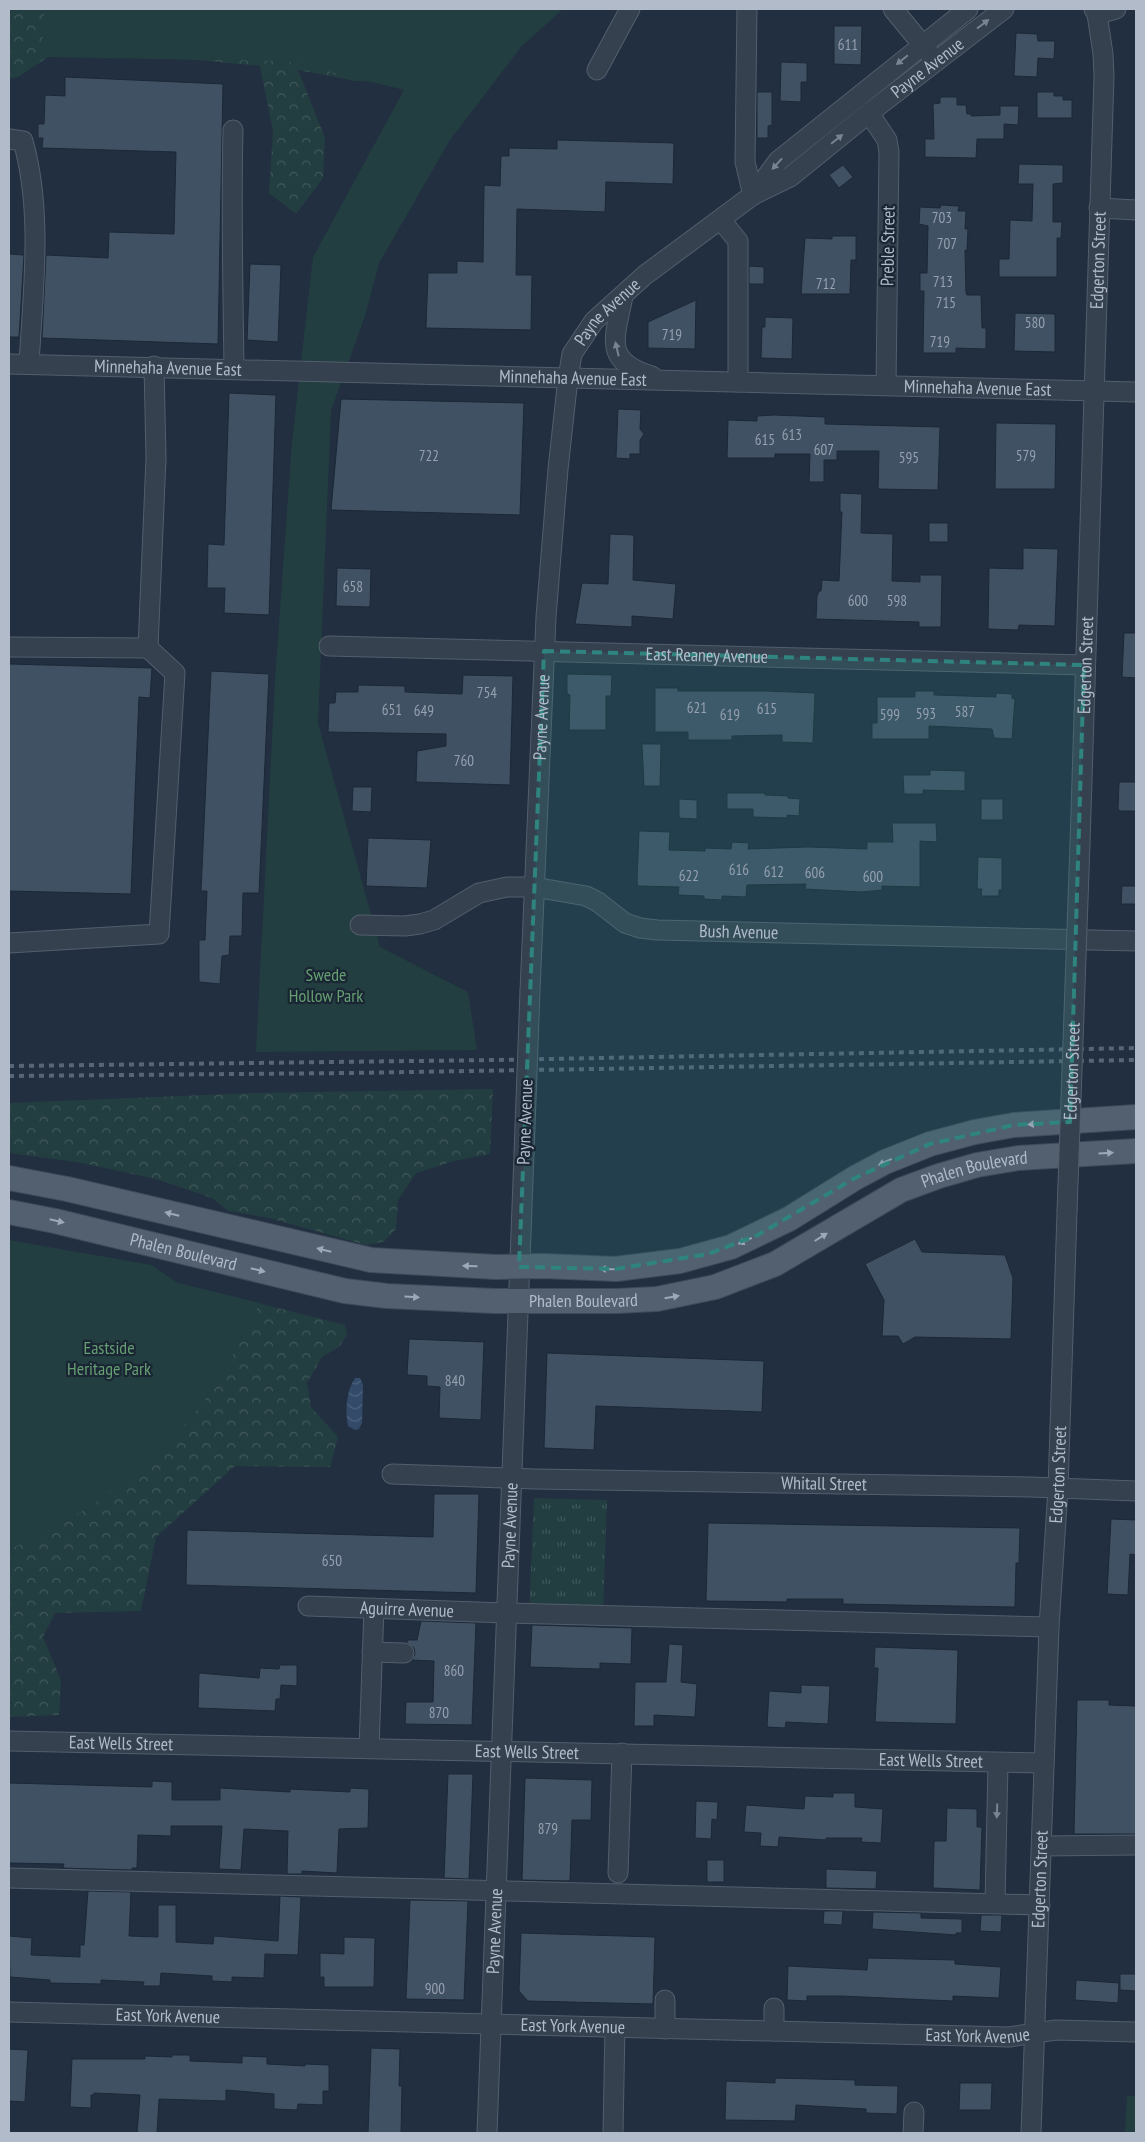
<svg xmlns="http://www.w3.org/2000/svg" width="1145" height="2142" font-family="'PT Sans Narrow',sans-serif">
	<defs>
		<pattern id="grass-tufts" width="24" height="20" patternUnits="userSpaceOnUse" patternTransform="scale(1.25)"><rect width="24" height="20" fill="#233e40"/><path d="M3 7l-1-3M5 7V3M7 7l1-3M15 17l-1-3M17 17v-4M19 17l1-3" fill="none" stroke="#41585a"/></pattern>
		<pattern id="forest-crowns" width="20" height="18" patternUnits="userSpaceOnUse" patternTransform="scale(1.25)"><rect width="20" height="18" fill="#233e40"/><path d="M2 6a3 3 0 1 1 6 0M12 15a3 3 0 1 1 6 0" fill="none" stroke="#41585a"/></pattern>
		<pattern id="water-waves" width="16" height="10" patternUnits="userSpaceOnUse" patternTransform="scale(1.25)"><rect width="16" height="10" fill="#334a68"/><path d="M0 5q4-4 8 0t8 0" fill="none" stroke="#4e627c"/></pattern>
	</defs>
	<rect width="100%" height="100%" fill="#212f40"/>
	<polygon fill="url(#grass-tufts)" points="534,1498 607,1500 603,1616 529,1614"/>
	<g fill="url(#forest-crowns)">
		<polygon points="9,9 419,9 403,82 356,81 298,70 325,138 323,178 296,214 269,193 273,131 260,66 197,60 51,55 18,77 9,79"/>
		<polygon points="493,1089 490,1154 454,1161 416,1173 398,1200 396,1229 383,1242 366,1245 269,1218 228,1211 212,1198 156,1179 77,1162 9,1153 9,1103 255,1093"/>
		<polygon points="178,1283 345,1325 347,1335 339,1347 322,1357 307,1383 311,1407 338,1437 330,1467 235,1466 156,1537 141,1611 55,1613 43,1637 61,1680 59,1715 9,1717 9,1472"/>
	</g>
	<g fill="#233e40">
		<polygon points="44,9 563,9 521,47 450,140 379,263 365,316 331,411 318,723 380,947 468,992 477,1050 256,1052 275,680 292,442 313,257 404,90 287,61 42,57"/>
		<path d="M9,1240L151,1265L178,1283L260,1303C241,1339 223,1378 197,1410C150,1468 78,1522 9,1549Z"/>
		<polygon points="1127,2096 1136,2096 1136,2133 1125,2133"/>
	</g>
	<path fill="url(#water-waves)" d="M355,1378H360L363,1385L362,1423L359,1429L355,1430L348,1426C345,1411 346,1391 355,1378Z"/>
	<g fill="#415164" stroke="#1c2836">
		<polygon points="834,26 862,26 861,65 834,64"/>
		<polygon points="1016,33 1037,34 1038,41 1055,41 1054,59 1038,58 1037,77 1014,76"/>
		<polygon points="781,62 807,63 807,82 801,82 801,102 780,101"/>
		<polygon points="65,77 223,84 218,344 42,338 46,255 108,258 109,232 174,234 176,152 42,148 43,138 38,138 38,124 44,124 45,95 65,96"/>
		<polygon points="757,92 772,92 772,125 768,126 768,138 757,138"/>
		<polygon points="1037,92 1054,92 1054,96 1063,96 1063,100 1072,100 1072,118 1037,118"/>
		<polygon points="940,97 957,97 957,105 966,105 967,114 971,114 971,116 1000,115 1000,106 1019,106 1018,125 1004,124 1004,139 977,139 976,158 925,157 925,139 934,139 933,104 940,103"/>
		<polygon points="557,140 674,143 673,184 606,182 605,212 517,209 516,275 532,275 531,330 426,328 428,273 457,273 457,261 483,262 484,185 500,186 501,156 509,156 509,148 557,149"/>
		<polygon points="1019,164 1063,165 1063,183 1053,184 1053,222 1062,222 1061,238 1057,238 1057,277 999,277 999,259 1009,259 1010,220 1032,221 1033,184 1018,184"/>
		<polygon points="843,165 853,177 839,188 829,175"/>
		<polygon points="941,205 959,206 958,211 966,211 965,229 968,229 967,251 965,250 966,293 967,295 981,295 982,328 986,328 986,349 956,348 956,353 923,353 924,291 920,291 920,273 927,273 928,226 919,224 920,207 940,208"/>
		<polygon points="832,236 856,236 856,260 851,260 850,294 801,294 805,238 832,239"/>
		<polygon points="9,254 24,255 19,337 9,337"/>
		<polygon points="250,264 281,265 278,342 247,340"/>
		<polygon points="749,266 764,267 764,284 749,284"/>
		<polygon points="696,300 695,349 648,348 648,322"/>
		<polygon points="1015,313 1055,314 1055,352 1014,351"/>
		<polygon points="765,317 793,318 792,359 761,358 762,327 765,327"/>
		<polygon points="229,393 276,395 269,615 224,613 225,588 207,588 208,544 224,545"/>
		<polygon points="341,399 524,403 520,515 331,510"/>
		<polygon points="618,409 641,410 640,429 644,434 640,440 640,454 630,454 630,459 616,458"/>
		<polygon points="774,415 825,417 825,424 940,427 938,490 878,489 879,451 837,451 837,460 824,460 824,482 809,482 810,454 775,454 775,458 727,458 728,420 757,421 757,416"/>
		<polygon points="996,423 1056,424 1055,489 995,489"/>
		<polygon points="840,493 862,494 861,533 893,534 892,581 920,582 920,575 942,575 941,627 919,627 919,622 816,619 817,596 819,591 821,591 822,580 839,581 842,512 840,512"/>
		<rect x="929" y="523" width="19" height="19"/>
		<polygon points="610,534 634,535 633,580 676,584 673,619 632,616 632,627 575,624 582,583 608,584"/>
		<polygon points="1023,548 1058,549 1055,626 1019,625 1018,630 988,629 989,568 1023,569"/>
		<polygon points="337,568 371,569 370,607 336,606"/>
		<polygon points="1124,633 1136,633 1136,678 1122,677"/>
		<polygon points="9,664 152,668 150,698 139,697 131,894 9,891"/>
		<polygon points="211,671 269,674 259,893 243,893 242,936 230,936 229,955 222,956 220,984 199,982 199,940 205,940 207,891 201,891"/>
		<polygon points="567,674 612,675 611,696 606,696 606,730 569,730 570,695 567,694"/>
		<polygon points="463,675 513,676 510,785 416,782 417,751 446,746 446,734 328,732 329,703 335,703 336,692 358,692 358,685 405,686 405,692 462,694"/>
		<polygon points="655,688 678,688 678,691 766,691 815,693 813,743 782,742 782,735 732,736 732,740 688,740 688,732 655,732"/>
		<polygon points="915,691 934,691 934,695 996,697 996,693 1012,694 1012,698 1015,699 1012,739 994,738 992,729 929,726 929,739 872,739 872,723 877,723 877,697 915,697"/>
		<polygon points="642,744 661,744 660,786 644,786"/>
		<polygon points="930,770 965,771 965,791 923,790 923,794 904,794 903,775 930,775"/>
		<polygon points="1119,782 1136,782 1136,811 1120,811 1118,809"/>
		<polygon points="353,787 372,787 371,812 352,811"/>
		<polygon points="727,793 765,793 765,795 788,796 788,798 800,799 799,816 787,815 787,818 753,817 753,809 727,809"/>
		<polygon points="679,799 697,800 697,819 679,818"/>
		<rect x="981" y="799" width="22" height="21"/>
		<polygon points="892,823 936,823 937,842 920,841 920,887 882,886 882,890 862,892 805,889 806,884 747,885 746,897 722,896 722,900 704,899 704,896 678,895 679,887 638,886 637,881 639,831 670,832 669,850 705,851 705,848 731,849 732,842 749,843 748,849 808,847 867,849 867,842 893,842"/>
		<polygon points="368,838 431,840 427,888 366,886"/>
		<polygon points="978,857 1002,858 1002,890 999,890 999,896 981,896 982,889 977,889"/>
		<polygon points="1122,886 1136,886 1136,904 1121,904"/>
		<polygon points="915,1239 922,1252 1005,1255 1013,1278 1011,1339 915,1337 903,1344 898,1336 882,1336 884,1300 865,1264"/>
		<polygon points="409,1339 484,1342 481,1420 439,1418 440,1387 427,1386 427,1376 407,1375"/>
		<polygon points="547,1353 764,1361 762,1412 596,1406 594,1450 544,1448"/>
		<polygon points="434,1494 479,1494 476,1593 186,1585 187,1530 433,1537"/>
		<polygon points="1111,1519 1136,1520 1136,1555 1130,1554 1128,1595 1107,1594"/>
		<polygon points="708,1523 1020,1528 1019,1563 1016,1563 1015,1607 843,1604 843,1599 787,1599 787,1602 706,1601"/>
		<polygon points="421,1621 476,1623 472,1725 405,1724 406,1702 433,1702 434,1661 412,1660 415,1654 414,1648 407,1643 407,1640 417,1640"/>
		<polygon points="532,1625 632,1628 631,1664 600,1663 600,1669 530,1667"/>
		<polygon points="669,1644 683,1645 681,1682 697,1684 695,1717 654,1715 654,1726 634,1726 635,1682 666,1682"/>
		<polygon points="875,1647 958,1650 956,1724 875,1722 878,1668 874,1668"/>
		<polygon points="280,1665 297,1665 297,1686 281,1685 280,1699 276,1699 275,1711 198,1708 199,1673 259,1678 260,1668 279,1669"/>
		<polygon points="801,1685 830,1686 828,1724 786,1722 785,1728 767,1727 769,1691 801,1693"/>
		<polygon points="1077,1700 1109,1700 1109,1705 1136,1706 1136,1834 1074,1834"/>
		<polygon points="448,1774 473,1774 469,1879 444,1878"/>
		<polygon points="525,1778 592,1780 591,1820 572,1820 570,1881 522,1880"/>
		<polygon points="152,1781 172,1782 172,1800 220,1800 220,1788 290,1792 290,1789 350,1792 350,1788 369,1789 368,1828 339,1829 337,1873 302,1871 302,1874 287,1874 288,1831 244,1829 241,1870 219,1869 222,1826 171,1826 171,1836 138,1835 137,1868 132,1868 132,1870 63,1868 64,1864 9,1863 9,1783 152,1787"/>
		<polygon points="833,1793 855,1793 855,1807 883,1809 881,1843 861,1842 862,1838 826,1838 826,1840 779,1837 778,1847 760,1846 761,1833 744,1832 746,1805 804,1809 805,1796 833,1797"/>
		<polygon points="696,1801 718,1802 717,1820 712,1819 711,1839 695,1838"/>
		<polygon points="947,1808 977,1809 977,1827 982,1827 980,1890 933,1888 934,1841 946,1841"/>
		<rect x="707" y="1860" width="17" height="22"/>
		<polygon points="826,1869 877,1871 876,1889 826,1888"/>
		<polygon points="88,1891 131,1892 129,1936 158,1937 158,1905 176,1905 176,1942 213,1944 214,1936 278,1941 280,1896 301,1897 298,1955 265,1954 264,1978 232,1977 232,1982 212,1981 212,1976 161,1973 160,1986 143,1986 144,1982 101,1980 101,1984 50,1983 50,1980 10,1977 9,1936 32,1938 31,1955 80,1957 80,1945 84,1945"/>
		<polygon points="410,1900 468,1901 464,2000 406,1999"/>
		<polygon points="824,1911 843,1911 842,1925 823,1924"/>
		<polygon points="873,1912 921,1913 921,1918 962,1919 962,1933 956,1933 956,1935 872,1929"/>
		<polygon points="981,1915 1002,1915 1001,1932 980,1931"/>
		<polygon points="521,1933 655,1937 653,2004 528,2001 519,1991"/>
		<polygon points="344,1937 375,1938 374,1987 324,1987 324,1977 320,1977 320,1953 344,1954"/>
		<polygon points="868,1958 955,1960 955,1964 1001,1967 999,1998 953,1996 953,2001 841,1996 807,1996 807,2001 787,2000 788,1966 867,1970"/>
		<polygon points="1120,1974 1136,1974 1136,1991 1120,1990"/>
		<polygon points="1076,1980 1119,1983 1118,2003 1075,2000"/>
		<polygon points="371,2048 400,2049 399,2086 402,2086 401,2133 368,2133"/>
		<polygon points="9,2049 28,2050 25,2102 9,2101"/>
		<polygon points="172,2055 190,2055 190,2061 242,2063 242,2056 267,2057 267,2064 305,2066 305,2064 329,2065 329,2091 323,2091 323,2105 298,2104 297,2110 274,2109 274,2094 226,2090 226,2101 159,2099 157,2133 137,2133 140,2095 94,2093 94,2095 91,2095 91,2108 70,2107 72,2059 145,2059 145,2056 172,2057"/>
		<polygon points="775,2078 855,2080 855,2085 898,2086 897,2114 866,2113 866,2109 796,2105 795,2121 725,2120 726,2081 775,2083"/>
		<polygon points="960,2083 992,2083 991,2110 959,2110"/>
	</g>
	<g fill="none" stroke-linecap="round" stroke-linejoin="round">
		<defs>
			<g id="minor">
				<polyline points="747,9 745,162 753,195"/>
				<polyline points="893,9 930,54"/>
				<polyline points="1097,14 1116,9"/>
				<polyline points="597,70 630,9"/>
				<polyline points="869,113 887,140 889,152 886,385"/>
				<path d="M233,130C231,210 233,289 234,369"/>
				<path d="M9,139L23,141C43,212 33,291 29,364"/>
				<polyline points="756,191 778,161 968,9"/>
				<polyline points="1099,208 1136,210"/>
				<polyline points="721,220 738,241 738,382"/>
				<path d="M623,296C615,338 602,361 652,376"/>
				<path id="s1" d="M9,364L1136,392"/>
				<path id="s2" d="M329,646L1084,665"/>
				<polyline points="9,647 148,648 156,458 154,366"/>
				<path id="s3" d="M1080,844L1104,76L1103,54L1097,14L1094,9"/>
				<path id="s4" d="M360,925L405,926L420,924L434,920L479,893L507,887H534L586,896L598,902L625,923L640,928L657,930L1136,941"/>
				<polyline points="9,943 159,934 175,673 148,648"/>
				<path id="s5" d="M530,991L546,617L558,469L568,378L572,354L594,321L645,275L753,195L790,177L869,113L1004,9"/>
				<path id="s6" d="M392,1474L535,1479L1030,1487L1136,1491"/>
				<path id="s7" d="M308,1606L506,1613L1049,1627"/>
				<polyline points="372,1652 404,1653"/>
				<path id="s8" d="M9,1741L1044,1763"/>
				<polyline points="369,1748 374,1608"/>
				<polyline points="1042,1846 1136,1845"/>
				<polyline points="618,1873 622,1753"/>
				<polyline points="9,1878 1040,1905"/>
				<polyline points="995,1903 998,1763"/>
				<path id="s9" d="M9,2012L1009,2037L1056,2030L1136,2032"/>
				<polyline points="665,2029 665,2000"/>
				<polyline points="774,2031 774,2008"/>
				<path id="s10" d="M487,2133L524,1154"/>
				<polyline points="613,2133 615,2027"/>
				<polyline points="913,2133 914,2112"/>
				<path id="s11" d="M1031,2133L1049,1627L1058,1489L1067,1212"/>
			</g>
			<g id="major">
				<polyline points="9,1178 67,1189 371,1260 496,1267 543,1266 616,1269 680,1261 731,1247 789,1219 855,1178 885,1162 930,1144 975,1132 1014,1125 1136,1117"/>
				<path id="s12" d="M9,1212L55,1221L345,1291L387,1296L494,1301H617L657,1299L715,1287L775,1264L901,1190L939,1176L977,1165L1018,1158L1136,1151"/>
			</g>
		</defs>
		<use href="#minor" stroke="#535e6d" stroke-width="21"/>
		<use href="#major" stroke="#3e4a58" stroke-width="26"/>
		<use href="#minor" stroke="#35414f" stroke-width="19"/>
		<use href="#major" stroke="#536070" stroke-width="24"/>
		<g stroke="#576577" stroke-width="4" stroke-dasharray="5 5" stroke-linecap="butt">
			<polyline points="9,1066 495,1060 1136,1048"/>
			<polyline points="9,1076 350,1073 1136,1060"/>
		</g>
		<defs>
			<g id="minor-bridge">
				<polyline points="524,1154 530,991"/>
				<path id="s13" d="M1067,1212L1080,844"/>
			</g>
		</defs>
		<use href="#minor-bridge" stroke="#535e6d" stroke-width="21" stroke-linecap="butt"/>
		<use href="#minor-bridge" stroke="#35414f" stroke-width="19"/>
	</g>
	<defs><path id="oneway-solid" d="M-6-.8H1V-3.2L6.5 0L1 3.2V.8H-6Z" transform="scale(1.25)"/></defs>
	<g fill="#798493">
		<use href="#oneway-solid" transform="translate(983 24) rotate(-37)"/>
		<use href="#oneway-solid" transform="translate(902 60) rotate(141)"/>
		<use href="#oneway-solid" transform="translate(837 139) rotate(-39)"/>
		<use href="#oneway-solid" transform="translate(777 164) rotate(132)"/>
		<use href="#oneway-solid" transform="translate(617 349) rotate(-103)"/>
		<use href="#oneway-solid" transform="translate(997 1811) rotate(92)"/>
	</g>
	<g fill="#9ea9b8">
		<use href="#oneway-solid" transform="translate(1035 1124) rotate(176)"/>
		<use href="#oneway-solid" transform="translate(1106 1153) rotate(-4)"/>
		<use href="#oneway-solid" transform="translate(885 1162) rotate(155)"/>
		<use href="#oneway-solid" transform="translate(172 1214) rotate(-166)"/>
		<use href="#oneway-solid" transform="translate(57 1221) rotate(13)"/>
		<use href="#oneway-solid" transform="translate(821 1237) rotate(-32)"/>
		<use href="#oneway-solid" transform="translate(745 1241) rotate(156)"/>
		<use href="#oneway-solid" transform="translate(324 1250) rotate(-166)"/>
		<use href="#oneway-solid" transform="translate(470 1266) rotate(-178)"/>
		<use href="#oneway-solid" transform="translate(607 1269) rotate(-178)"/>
		<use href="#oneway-solid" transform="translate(258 1270) rotate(14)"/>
		<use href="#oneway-solid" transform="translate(412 1297) rotate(3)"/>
		<use href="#oneway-solid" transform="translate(672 1297) rotate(-10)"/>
	</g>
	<path fill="#2f8480" fill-opacity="0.2" stroke="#2f8480" stroke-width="4" stroke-dasharray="10 6" stroke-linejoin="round" d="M544,651L1084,665L1070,1122L1014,1125L930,1144L855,1178L758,1235L708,1254L616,1269L519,1267Z"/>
	<g text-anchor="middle" stroke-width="4.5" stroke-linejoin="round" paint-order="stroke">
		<g font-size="15" fill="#95a0b0">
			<text x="848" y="50">611</text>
			<text x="942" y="223">703</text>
			<text x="947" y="249">707</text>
			<text x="943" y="287">713</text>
			<text x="826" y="289">712</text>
			<text x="946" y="308">715</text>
			<text x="1035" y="328">580</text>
			<text x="672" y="340">719</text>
			<text x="940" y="347">719</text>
			<text x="792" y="440">613</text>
			<text x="765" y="445">615</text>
			<text x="824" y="455">607</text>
			<text x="429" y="461">722</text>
			<text x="1026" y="461">579</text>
			<text x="909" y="463">595</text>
			<text x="353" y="592">658</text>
			<text x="858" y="606">600</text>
			<text x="897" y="606">598</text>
			<text x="487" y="698">754</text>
			<text x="697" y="713">621</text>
			<text x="767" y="714">615</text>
			<text x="392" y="715">651</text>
			<text x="424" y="716">649</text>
			<text x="965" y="717">587</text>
			<text x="926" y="719">593</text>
			<text x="730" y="720">619</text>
			<text x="890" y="720">599</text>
			<text x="464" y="766">760</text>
			<text x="739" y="875">616</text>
			<text x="774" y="877">612</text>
			<text x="815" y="878">606</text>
			<text x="689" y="881">622</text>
			<text x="873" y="882">600</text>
			<text x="455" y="1386">840</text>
			<text x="332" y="1566">650</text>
			<text x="454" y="1676">860</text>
			<text x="439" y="1718">870</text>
			<text x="548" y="1834">879</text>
			<text x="435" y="1994">900</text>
		</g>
		<g font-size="18" fill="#b1bbca" stroke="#1a2634">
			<text dy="6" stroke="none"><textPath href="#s5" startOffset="1098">Payne Avenue</textPath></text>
			<text transform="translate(888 246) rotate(-89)" y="6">Preble Street</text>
			<text dy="6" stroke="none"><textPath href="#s3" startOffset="584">Edgerton Street</textPath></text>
			<text dy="6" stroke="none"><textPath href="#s5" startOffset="694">Payne Avenue</textPath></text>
			<text dy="6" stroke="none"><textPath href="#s1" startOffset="159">Minnehaha Avenue East</textPath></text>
			<text dy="6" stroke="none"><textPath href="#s1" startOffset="564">Minnehaha Avenue East</textPath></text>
			<text dy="6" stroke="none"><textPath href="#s1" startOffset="969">Minnehaha Avenue East</textPath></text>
			<text dy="6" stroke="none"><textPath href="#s2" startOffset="378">East Reaney Avenue</textPath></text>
			<text dy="6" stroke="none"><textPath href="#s3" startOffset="179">Edgerton Street</textPath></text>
			<text dy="6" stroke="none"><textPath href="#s5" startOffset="274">Payne Avenue</textPath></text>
			<text dy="6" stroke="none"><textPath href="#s4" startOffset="398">Bush Avenue</textPath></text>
			<text dy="6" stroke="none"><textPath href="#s13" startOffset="141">Edgerton Street</textPath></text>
			<text transform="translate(525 1122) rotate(-88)" y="6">Payne Avenue</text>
			<text dy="6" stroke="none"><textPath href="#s12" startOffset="1004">Phalen Boulevard</textPath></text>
			<text dy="6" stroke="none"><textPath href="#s12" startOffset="179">Phalen Boulevard</textPath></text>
			<text dy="6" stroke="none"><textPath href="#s12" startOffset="584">Phalen Boulevard</textPath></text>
			<text dy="6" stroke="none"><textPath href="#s11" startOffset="659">Edgerton Street</textPath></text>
			<text dy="6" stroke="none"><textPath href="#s6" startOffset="432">Whitall Street</textPath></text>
			<text dy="6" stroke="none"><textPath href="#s10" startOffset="608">Payne Avenue</textPath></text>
			<text dy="6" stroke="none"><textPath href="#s7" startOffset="99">Aguirre Avenue</textPath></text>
			<text dy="6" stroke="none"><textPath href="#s8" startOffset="112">East Wells Street</textPath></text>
			<text dy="6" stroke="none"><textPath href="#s8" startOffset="518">East Wells Street</textPath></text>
			<text dy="6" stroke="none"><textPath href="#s8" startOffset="922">East Wells Street</textPath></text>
			<text dy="6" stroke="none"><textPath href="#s11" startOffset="254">Edgerton Street</textPath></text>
			<text dy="6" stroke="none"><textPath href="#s10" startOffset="202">Payne Avenue</textPath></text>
			<text dy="6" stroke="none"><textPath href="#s9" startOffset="159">East York Avenue</textPath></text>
			<text dy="6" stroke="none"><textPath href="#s9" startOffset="564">East York Avenue</textPath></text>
			<text dy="6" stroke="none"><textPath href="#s9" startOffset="969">East York Avenue</textPath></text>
		</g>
		<g font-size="18" fill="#659e71" stroke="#1a2634">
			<text x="326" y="981">Swede<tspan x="326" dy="21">Hollow Park</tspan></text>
			<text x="109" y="1354">Eastside<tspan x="109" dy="21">Heritage Park</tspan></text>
		</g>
	</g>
	<rect width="1145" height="2142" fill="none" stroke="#b1bbca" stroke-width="20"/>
</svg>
